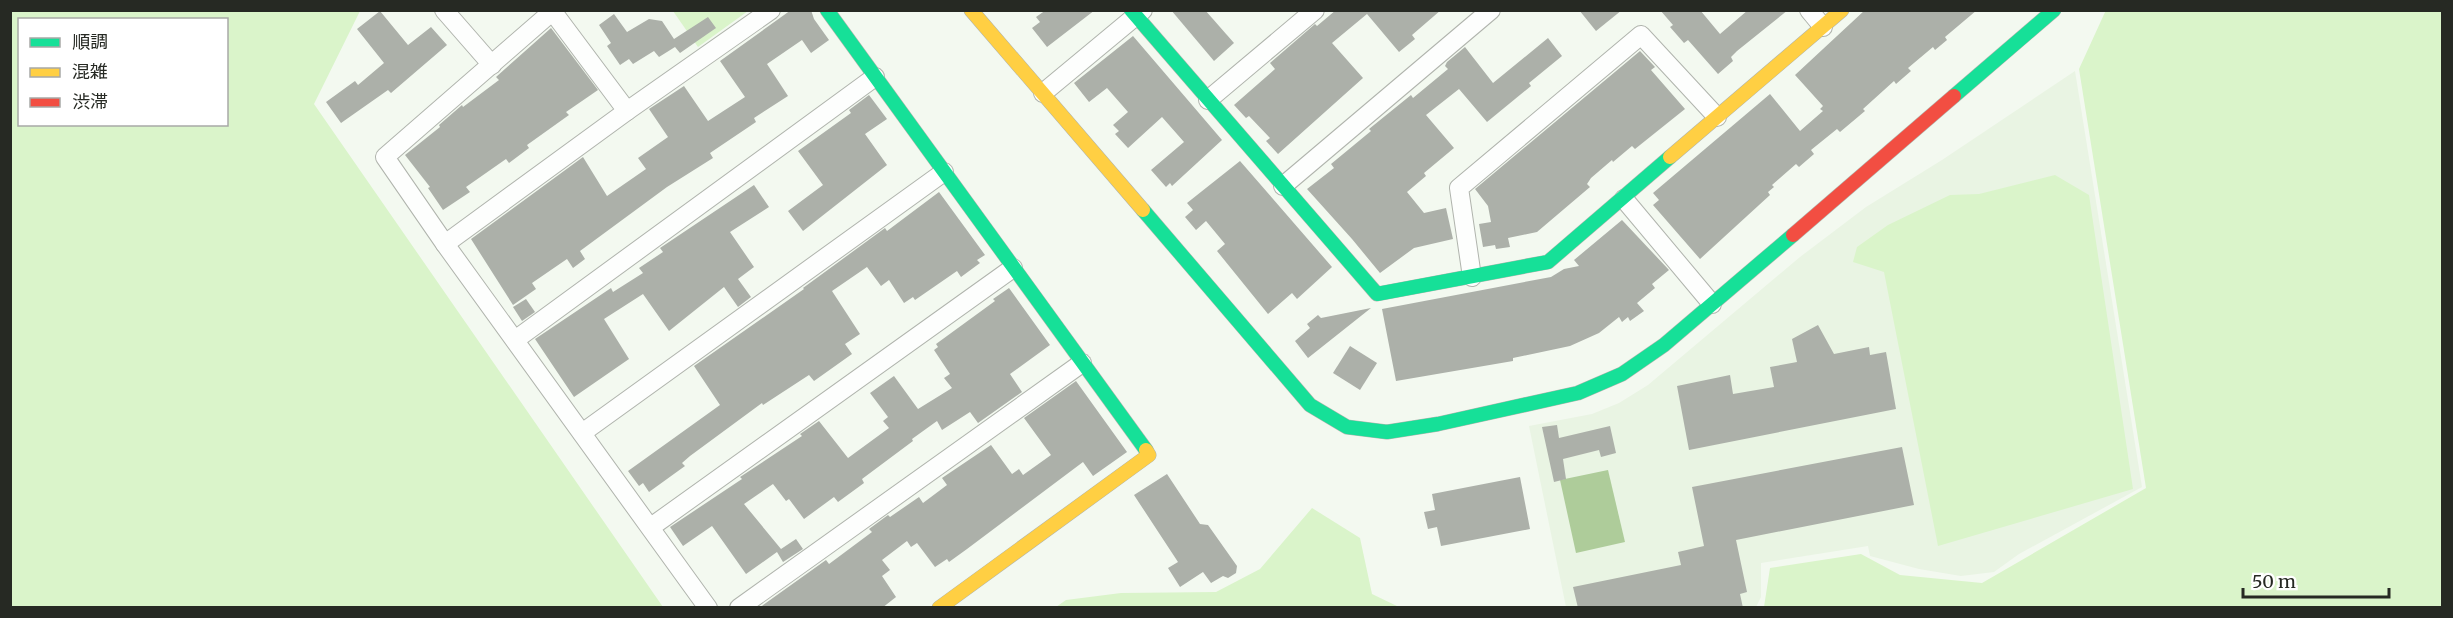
<svg xmlns="http://www.w3.org/2000/svg" width="2453" height="618" font-family="Merriweather,'Noto Sans JP',serif">
	<rect width="100%" height="100%" fill="#f3f9f0"/>
	<polygon fill="#e9f4e3" points="2075,71 2142,487 2019,554 1994,572 1961,576 1919,569 1870,556 1868,546 1761,563 1761,597 1756,607 1566,607 1529,426 1592,414 1619,403 1648,385 1800,257 1866,207 1942,160"/>
	<g fill="#daf4ca" fill-rule="evenodd">
		<polygon points="2106,10 2442,11 2442,607 1764,607 1770,568 1861,554 1900,575 1982,583 2146,488 2079,69"/>
		<path d="M10,11H360L314,104L663,607H11ZM20,20H226V124H20Z"/>
		<polygon points="673,11 748,11 698,47"/>
		<polygon points="2055,175 2089,195 2133,489 1938,546 1884,272 1853,262 1857,247 1888,225 1950,195 1979,194"/>
		<polygon points="1312,508 1360,538 1372,594 1399,607 1056,607 1066,600 1121,593 1216,592 1260,569"/>
	</g>
	<polygon fill="#aecc9a" points="1608,470 1625,542 1576,553 1560,480"/>
	<g fill="#acb0a9">
		<polygon points="791,10 811,10 814,19 829,40 811,53 802,40 767,64 788,96 754,118 756,122 710,153 713,158 667,187 580,251 585,259 573,268 567,259 532,283 536,289 513,305 471,239 583,157 607,196 646,169 638,158 668,137 649,109 684,86 708,121 745,97 720,61"/>
		<polygon points="1046,10 1095,10 1047,47 1032,28 1040,22 1036,17"/>
		<polygon points="1171,10 1205,10 1234,43 1214,61"/>
		<polygon points="1336,10 1441,10 1412,35 1415,39 1399,52 1367,14 1332,43 1363,78 1278,154 1266,141 1270,138 1249,116 1246,118 1234,105 1275,69 1270,63 1315,24 1317,26"/>
		<polygon points="1579,10 1622,10 1596,31"/>
		<polygon points="1660,10 1700,10 1720,34 1748,10 1788,10 1737,51 1731,57 1733,61 1718,74 1688,40 1684,43 1670,27 1673,25"/>
		<polygon points="1865,10 1977,10 1945,37 1947,40 1935,50 1933,47 1908,68 1911,71 1896,84 1894,81 1863,109 1865,111 1840,132 1837,129 1811,150 1814,154 1799,167 1796,164 1772,185 1774,187 1768,192 1770,195 1700,259 1653,205 1659,200 1653,193 1770,94 1800,131 1823,111 1820,109 1823,106 1795,75"/>
		<polygon points="380,11 408,45 431,27 447,45 391,93 388,90 341,123 326,102 355,81 358,85 384,63 357,29"/>
		<polygon points="614,14 627,32 649,19 662,21 674,39 708,17 716,28 680,53 675,47 659,57 654,51 633,64 629,59 620,65 607,46 611,43 599,25"/>
		<polygon points="551,28 598,90 566,112 569,115 527,145 529,148 509,163 506,159 466,187 470,192 443,210 428,188 430,187 405,155 440,127 439,125 462,105 463,107 499,80 496,77"/>
		<polygon points="1133,36 1222,140 1172,186 1170,183 1166,187 1151,170 1184,142 1162,117 1128,148 1115,134 1119,131 1113,125 1128,112 1107,88 1089,102 1074,83"/>
		<polygon points="1548,38 1562,56 1529,83 1531,86 1487,122 1459,89 1426,115 1454,148 1424,173 1426,176 1407,192 1424,213 1446,208 1453,239 1414,248 1380,273 1352,239 1307,189 1334,168 1331,164 1371,131 1369,129 1411,95 1413,98 1448,69 1445,66 1447,62 1465,47 1493,83"/>
		<polygon points="1640,51 1655,67 1651,70 1685,109 1635,149 1632,146 1613,162 1612,160 1591,178 1587,184 1590,187 1537,232 1508,238 1510,247 1496,249 1495,245 1483,247 1479,224 1491,222 1488,206 1475,189"/>
		<polygon points="869,95 887,119 865,134 887,165 803,231 788,211 823,185 798,151 851,113 849,110"/>
		<polygon points="1240,161 1332,267 1297,299 1292,293 1268,314 1217,251 1225,244 1206,221 1196,230 1185,217 1193,210 1187,203"/>
		<polygon points="754,185 769,207 730,232 754,267 738,279 751,297 738,307 724,287 669,331 643,294 604,319 629,359 574,397 535,339 611,288 613,292 643,273 639,268 663,252 660,248"/>
		<polygon points="939,192 985,255 977,260 980,263 961,277 957,271 915,300 913,297 904,303 889,280 881,286 867,267 832,291 860,334 845,344 852,354 814,381 809,375 763,405 762,403 690,456 682,463 685,466 649,492 643,483 639,486 628,471 720,405 694,366 804,289 803,288 885,228 887,231"/>
		<polygon points="1622,220 1669,270 1652,284 1655,288 1637,303 1644,311 1630,321 1628,317 1622,322 1619,317 1599,333 1570,346 1513,358 1513,361 1396,381 1382,309 1551,277 1564,269 1579,266 1574,260"/>
		<polygon points="1009,288 1050,345 1010,374 1022,392 978,423 970,412 942,430 937,421 912,439 913,441 862,479 864,483 838,502 834,497 804,519 789,499 786,501 773,484 744,504 781,549 796,539 803,549 783,562 777,552 746,574 712,526 683,546 670,527 742,479 740,477 802,436 800,434 819,421 848,458 889,428 883,421 888,417 870,393 894,376 918,409 952,388 944,378 950,374 934,350 938,347 936,344 995,301 993,299"/>
		<polygon points="526,299 535,312 522,321 513,307"/>
		<polygon points="1371,308 1308,358 1295,341 1310,328 1307,324 1318,315 1321,318"/>
		<polygon points="1818,325 1834,354 1869,347 1870,355 1886,352 1896,409 1689,450 1677,386 1730,375 1733,394 1774,387 1770,367 1797,362 1792,339"/>
		<polygon points="1350,346 1377,363 1360,390 1333,373"/>
		<polygon points="1076,381 1127,452 1093,476 1083,462 967,549 949,562 947,559 935,567 917,543 911,547 907,541 882,560 890,570 882,576 896,597 882,608 759,608 826,560 829,564 872,532 869,529 888,515 890,517 919,497 923,503 947,485 942,478 991,445 1012,474 1019,469 1023,475 1051,455 1024,418"/>
		<polygon points="1557,425 1559,438 1610,426 1616,453 1601,457 1599,450 1563,459 1566,479 1554,482 1542,427"/>
		<polygon points="1902,447 1914,505 1736,540 1747,592 1740,594 1743,608 1578,608 1573,587 1681,565 1678,552 1704,546 1692,487"/>
		<polygon points="1167,474 1200,524 1208,525 1237,566 1236,573 1228,578 1223,576 1211,583 1203,572 1180,587 1168,568 1178,562 1134,495"/>
		<polygon points="1520,477 1530,529 1441,546 1437,527 1428,529 1424,512 1435,510 1432,494"/>
	</g>
	<g fill="none" stroke-linecap="round" stroke-linejoin="round">
		<defs>
			<g id="street">
				<polyline points="444,10 492,65"/>
				<polyline points="554,10 385,157 445,244 708,608"/>
				<polyline points="1809,10 1823,27"/>
				<polyline points="553,12 627,111"/>
				<polyline points="1043,93 1143,10"/>
				<polyline points="1208,100 1315,10"/>
				<polyline points="1283,186 1491,10"/>
				<polyline points="1624,199 1712,304"/>
				<polyline points="445,244 627,111 771,10"/>
				<polyline points="1472,277 1459,188 1641,35 1717,117"/>
				<polyline points="515,340 875,77"/>
				<polyline points="582,433 944,172"/>
				<polyline points="651,527 1013,268"/>
				<polyline points="739,608 1082,363"/>
			</g>
			<g id="fast">
				<polyline points="827,10 1146,450"/>
				<polyline points="1131,10 1377,294 1548,262 1670,157"/>
				<polyline points="1954,96 2054,10"/>
				<polyline points="1143,210 1310,405 1347,427 1387,432 1438,424 1578,393 1622,374 1664,345 1793,235"/>
			</g>
			<g id="slow">
				<polyline points="971,10 1143,210"/>
				<polyline points="1670,157 1842,10"/>
				<polyline points="939,608 1149,455 1146,450"/>
			</g>
			<polyline id="jam" points="1793,235 1954,96"/>
		</defs>
		<use href="#street" stroke="#b0b4ad" stroke-width="20"/>
		<use href="#fast" stroke="#b0b4ad" stroke-width="15"/>
		<use href="#slow" stroke="#b0b4ad" stroke-width="15"/>
		<use href="#jam" stroke="#b0b4ad" stroke-width="15"/>
		<use href="#street" stroke="#fdfefd" stroke-width="18"/>
		<use href="#fast" stroke="#16e098" stroke-width="14"/>
		<use href="#slow" stroke="#ffcf43" stroke-width="14"/>
		<use href="#jam" stroke="#f24e42" stroke-width="14"/>
	</g>
	<rect width="2453" height="618" fill="none" stroke="#262923" stroke-width="24"/>
	<rect x="18" y="18" width="210" height="108" fill="#ffffff" stroke="#a8a9a7" stroke-width="1.5"/>
	<rect x="30" y="38" width="30" height="9" fill="#16e098" stroke="#a8a9a7" stroke-width="1.5"/>
	<text x="72" y="48" font-size="18" fill="#262923">順調</text>
	<rect x="30" y="68" width="30" height="9" fill="#ffcf43" stroke="#a8a9a7" stroke-width="1.5"/>
	<text x="72" y="78" font-size="18" fill="#262923">混雑</text>
	<rect x="30" y="98" width="30" height="9" fill="#f24e42" stroke="#a8a9a7" stroke-width="1.5"/>
	<text x="72" y="108" font-size="18" fill="#262923">渋滞</text>
	<path d="M2243 588v9h146v-9" fill="none" stroke="#262923" stroke-width="3"/>
	<text x="2252" y="588" font-size="18" fill="#262923" stroke="#ffffff" stroke-width="4.5" paint-order="stroke">50 m</text>
</svg>
